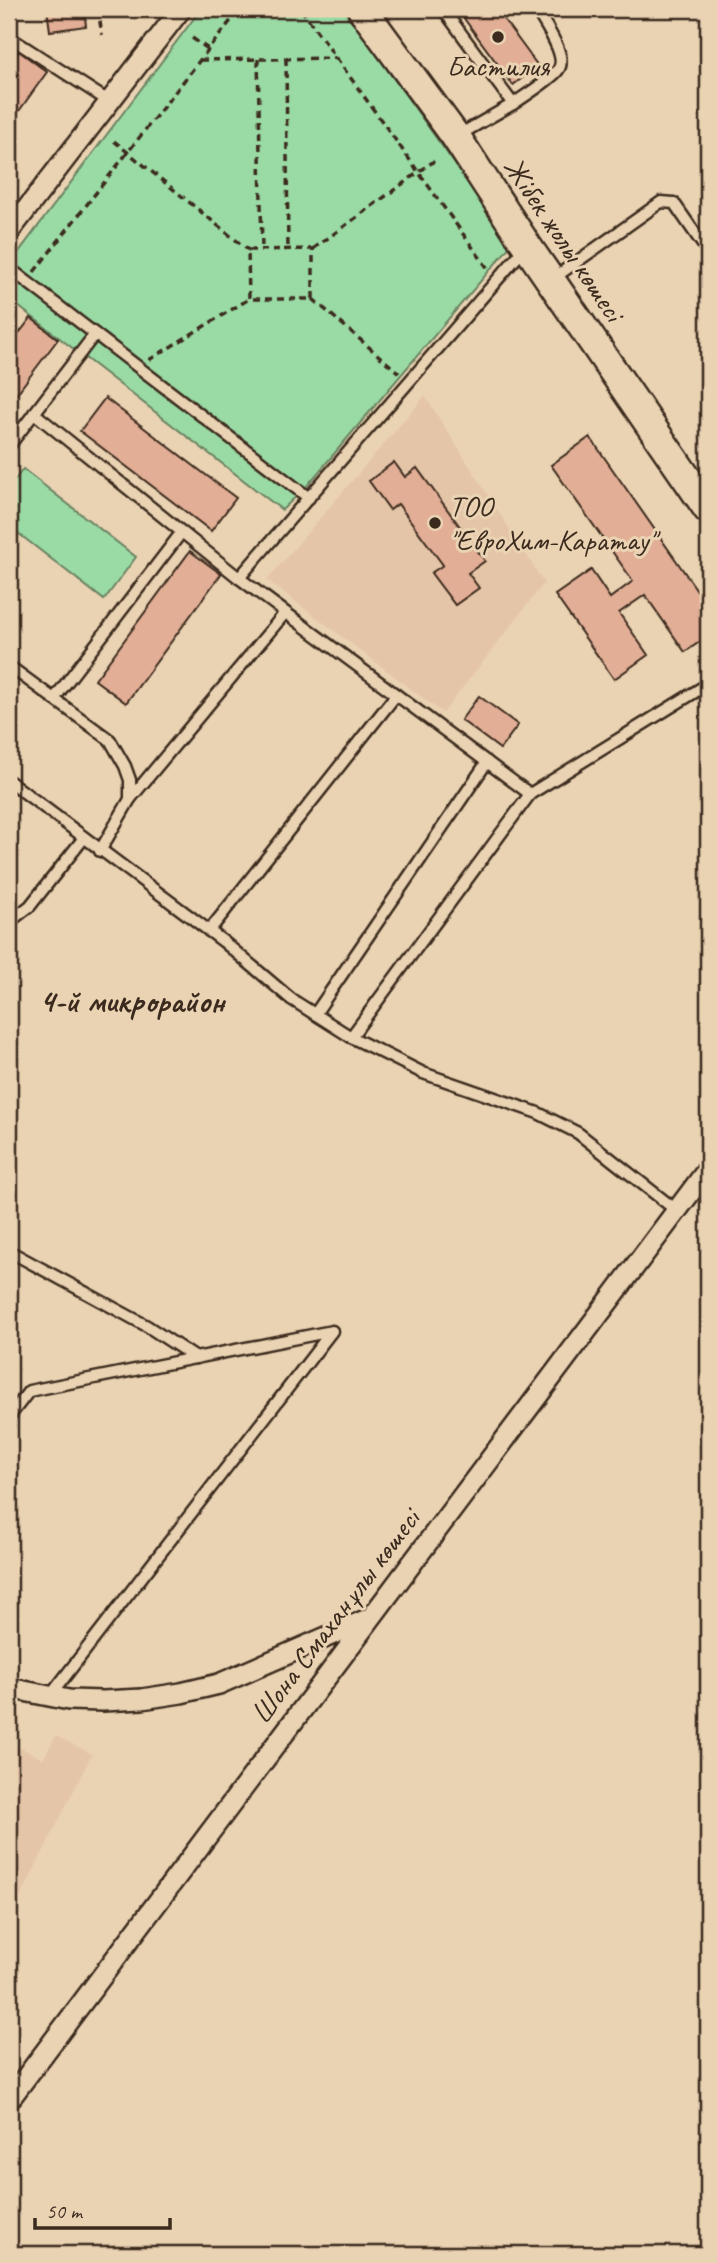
<svg xmlns="http://www.w3.org/2000/svg" width="717" height="2263" font-family="Caveat,sans-serif">
	<rect width="100%" height="100%" fill="#ead3b3"/>
	<filter id="ink" filterUnits="userSpaceOnUse"><feTurbulence type="fractalNoise" baseFrequency=".0143" numOctaves="2"/><feDisplacementMap in="SourceGraphic" scale="14" xChannelSelector="R" yChannelSelector="G"/><feConvolveMatrix kernelMatrix="1 2 1 2 8 2 1 2 1" color-interpolation-filters="sRGB"/></filter>
	<g filter="url(#ink)">
		<g fill="#e5c5a7">
			<polygon points="425,396 544,583 443,713 267,580"/>
			<polygon points="56,1736 92,1754 9,1920 9,1742 43,1759"/>
		</g>
		<g fill="#9adba5" stroke="#6a8262" stroke-width="2">
			<polygon points="201,9 344,9 512,244 306,487 282,510 9,299 9,265"/>
			<polygon points="23,469 136,557 104,600 9,526 9,488"/>
		</g>
		<g fill="#e2ae96" stroke="#3b2a1e" stroke-width="2">
			<polygon points="47,9 84,9 86,26 50,31"/>
			<polygon points="457,9 496,9 538,66 513,85"/>
			<polygon points="19,51 47,72 9,125 9,65"/>
			<polygon points="31,318 58,339 9,404 9,346"/>
			<polygon points="105,398 236,498 211,531 80,431"/>
			<polygon points="590,437 708,606 708,636 685,652 645,595 619,613 648,655 614,679 555,595 591,570 610,598 633,581 551,465"/>
			<polygon points="394,462 405,477 417,468 485,561 468,573 479,588 455,605 431,573 443,565 398,504 390,510 369,481"/>
			<polygon points="190,551 221,574 126,703 95,680"/>
			<polygon points="479,696 518,725 500,749 461,720"/>
		</g>
		<g fill="none" stroke-linecap="round" stroke-linejoin="round">
			<defs>
				<g id="lane">
					<path d="M443,9L513,104C523,97 552,79 558,70C569,57 543,22 536,9"/>
					<polyline points="9,37 110,102"/>
					<polyline points="459,135 513,104"/>
					<polyline points="9,268 309,498"/>
					<polyline points="551,280 661,202 674,203 708,252"/>
					<polyline points="34,413 239,578 524,249"/>
					<polyline points="9,446 95,334"/>
					<polyline points="239,578 530,794 351,1037"/>
					<polyline points="9,666 110,740 125,766 130,780 130,799 100,851"/>
					<polyline points="54,699 181,533"/>
					<polyline points="9,781 224,942 291,999 351,1037 423,1073 538,1113 578,1133 677,1211"/>
					<polyline points="530,794 708,684"/>
					<polyline points="130,799 285,613"/>
					<polyline points="9,922 30,906 83,839"/>
					<polyline points="209,931 396,695"/>
					<polyline points="315,1014 487,762"/>
					<polyline points="9,1251 147,1326 196,1358"/>
					<polyline points="9,1417 29,1391 332,1331 50,1696"/>
				</g>
				<g id="street">
					<polyline points="9,232 181,9"/>
					<polyline points="9,1688 69,1700 103,1701 142,1699 181,1693 219,1684 370,1618"/>
					<polyline points="9,2100 708,1169"/>
				</g>
				<polyline id="secondary" points="362,9 456,137 527,246 708,509"/>
			</defs>
			<use href="#lane" stroke="#3b2a1e" stroke-width="15"/>
			<use href="#street" stroke="#3b2a1e" stroke-width="24"/>
			<use href="#secondary" stroke="#3b2a1e" stroke-width="33"/>
			<g stroke="#3b2a1e" stroke-width="3.5" stroke-dasharray="7 5" stroke-linecap="butt">
				<polyline points="98,9 102,35"/>
				<polyline points="301,9 489,270"/>
				<polyline points="192,38 208,49"/>
				<polyline points="258,59 262,250"/>
				<polyline points="286,59 288,250"/>
				<polyline points="200,60 336,58"/>
				<polyline points="114,141 248,250"/>
				<polyline points="313,249 434,161"/>
				<polyline points="34,272 240,9"/>
				<polyline points="313,299 313,249 248,250 249,299 313,299 399,373"/>
				<polyline points="149,360 249,299"/>
			</g>
			<use href="#lane" stroke="#ead3b3" stroke-width="10"/>
			<use href="#street" stroke="#ead3b3" stroke-width="19"/>
			<use href="#secondary" stroke="#ead3b3" stroke-width="28"/>
		</g>
	</g>
	<g fill="#3b2a1e" stroke="#ead3b3" stroke-width="2.5">
		<circle cx="498" cy="37" r="7"/>
		<circle cx="435" cy="523" r="7"/>
	</g>
	<g text-anchor="middle" stroke-width="6" stroke-linejoin="round" paint-order="stroke">
		<g font-size="30" fill="#3b2a1e" stroke="#ead3b3">
			<text x="498" y="76">Бастилия</text>
			<text x="449" y="516" text-anchor="start">ТОО<tspan x="449" dy="34">"ЕвроХим-Каратау"</tspan></text>
		</g>
		<g font-size="30" fill="#3b2a1e" stroke="#ead3b3">
			<text transform="translate(564 239) rotate(56)" y="10">Жібек жолы көшесі</text>
			<text transform="translate(335 1616) rotate(-53)" y="10">Шона Смаханұлы көшесі</text>
		</g>
		<g font-size="33" font-weight="bold" fill="#3b2a1e" stroke="#ead3b3">
			<text x="132" y="1012">4-й микрорайон</text>
		</g>
	</g>
	<rect width="717" height="2263" fill="none" stroke="#ead3b3" stroke-width="35"/>
	<rect x="18" y="18" width="682" height="2228" fill="none" stroke="#3b2a1e" stroke-width="2.5" filter="url(#ink)"/>
	<path d="M35 2218v10h135v-10" fill="none" stroke="#3b2a1e" stroke-width="3.5"/>
	<text x="46" y="2218" font-size="21" fill="#3b2a1e" stroke="#ead3b3" stroke-width="5" paint-order="stroke">50 m</text>
</svg>
